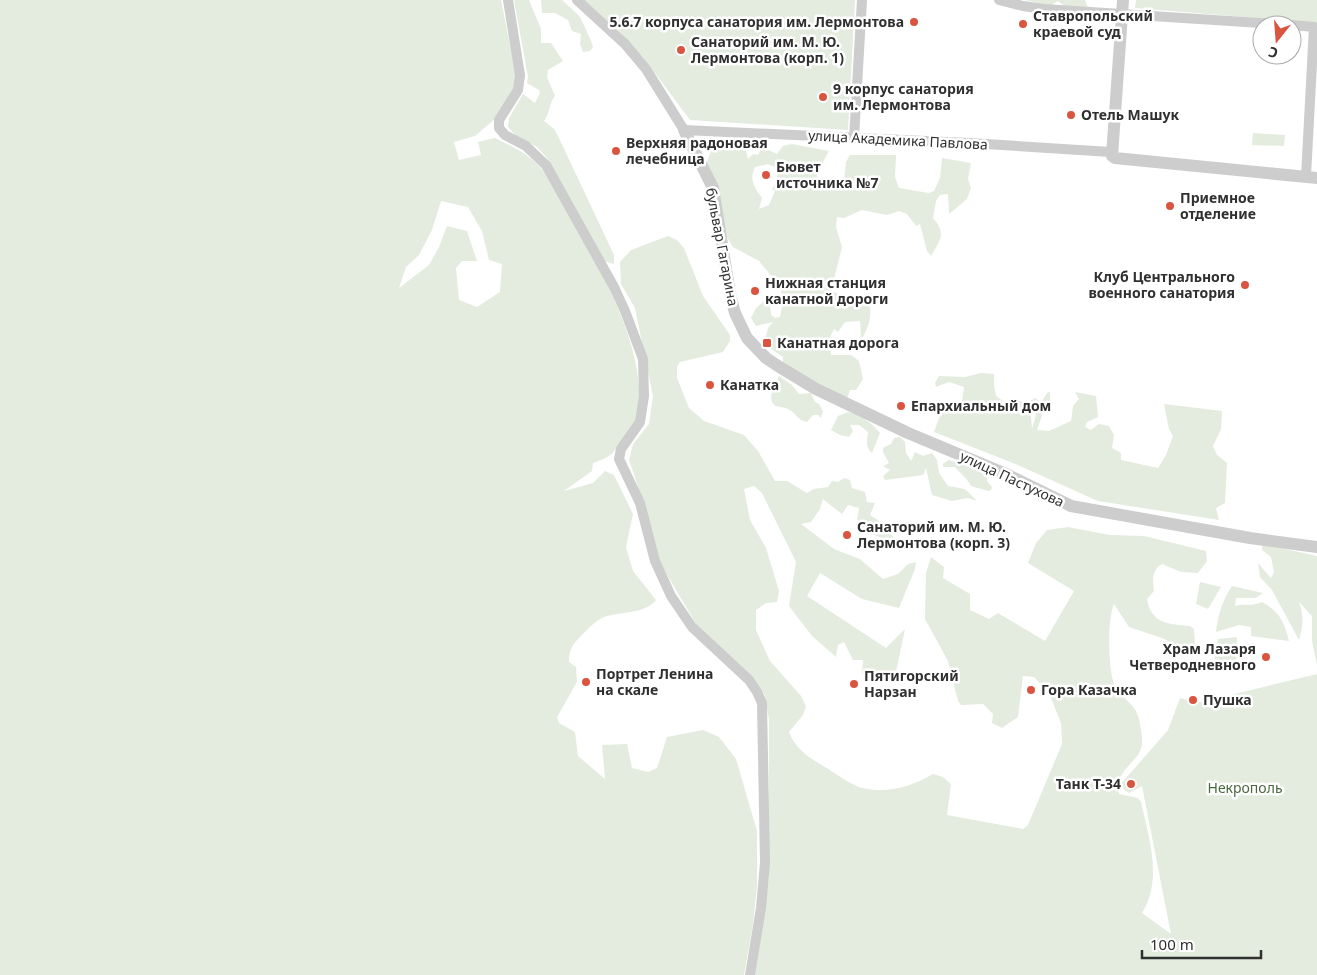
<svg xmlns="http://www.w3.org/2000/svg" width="1317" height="975" font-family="'Noto Sans',sans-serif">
	<rect width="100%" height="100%" fill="#fff"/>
	<g fill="#e3ecdf" fill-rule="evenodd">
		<path d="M0,0H501L516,75L514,89L496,118L475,136L454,142L459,160L481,155L478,142L495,138C521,151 532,155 550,179C582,237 643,333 639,400C639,405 640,411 638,415C637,423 628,431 624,438C613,454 611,457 593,463L592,471L564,491L593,483L605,471L614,475L633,514L626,547L633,571L656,600C644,615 618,611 602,618C594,622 588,629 582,635C572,645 569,649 569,662L576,667L577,682L557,717L559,723L575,732L578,756L605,779L602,745L627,744L632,768L648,772L657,768L667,737L703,730L719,737L736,759L757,831V886L753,924L744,975H0ZM441,201L468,207L482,231L489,260L502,264L500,292L477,307L459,300L456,268L462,261H477L467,231L447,226L439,247L429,265L399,288L406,267L419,255L432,230Z"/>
		<path d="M514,0H529L541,29V43H551L563,61L548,70L547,77L555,96C549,103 550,113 544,121L554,129L558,136L614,255V264L604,261L547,158L537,147L517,137L508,127L509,118L523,94L535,103L540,93L539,90L527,83L528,77Z"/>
		<path d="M541,0H562C567,5 575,11 580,17C581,19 593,44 593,47L590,51L583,52L580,44L581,34L572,31L568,20L555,13H542Z"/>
		<polygon points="582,0 855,0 848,130 690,120 643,57 638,53 618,30"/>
		<polygon points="1025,0 1085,0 1089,10 1067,8 1058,1 1050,6"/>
		<polygon points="1136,0 1317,0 1317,23 1135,8"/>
		<polygon points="1253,133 1285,135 1284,146 1252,145"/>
		<path d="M792,144L829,151L817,173V190L836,189L844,182L846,162L850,155H896L895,177L899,188L929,193L934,191L940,178L942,158L971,163L968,179L971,188L967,199L949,214L948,194L940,195L936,201L933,218C947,234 940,240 931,256L927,251L920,224L916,226L907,214L899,211L887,215L862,210L844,218L837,217L836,227L842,247L831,291L841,295L866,296C874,310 870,324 863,337H861L860,321L845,322L838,332L834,329L830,337L831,355H851L859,361L863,379L856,390H850L847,399L783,365V357L764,344L768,328L773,322L756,326L751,318L756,308L769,297L771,315L775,318L780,317L783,300L780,287L759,261L733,247L724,232L707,162L711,151L717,145L745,146L748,159L753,154L758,155L762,147L777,154L783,146ZM768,164L777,168V180L772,189L775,191L769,205L759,209L762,198C754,187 749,180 755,167Z"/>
		<path d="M668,236L677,240L684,248L703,296L730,335V341L723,352L680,362L677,367V378L689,408L704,421L744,435L758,451L775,481H787L807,493L814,489L828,487L832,481L838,482L844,478L850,480L852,488L865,492L867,502L875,503L870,515L878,520L894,538L893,543L863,530L857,519L859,508L848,505L842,514L823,499L820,509L811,522L801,524L834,549L860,559L883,579L898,574L908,564L916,562L915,569L899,608L862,599L820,573L807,596L886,648L905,629L896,672L880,681L862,674L863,660H853L844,642L838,645L836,657L812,636L789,606L796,562L762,493L754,486L744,489L750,520L766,548L779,591L777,602L766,603L756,610V630L770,661L801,696L806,706L803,715L789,732C795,749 809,757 823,766C834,772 852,786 863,788C887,794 913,786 933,774L943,777L951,784L947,815L1023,829L1028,825L1062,744L1061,723L1049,693L1034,677L1023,676L1018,717L1002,728L992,723L993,714L983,704L961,705L958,701L948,661L925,619L926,573L931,557L944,567L943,578L970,594V610L989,619L998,613L1045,641L1074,591L1028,563L1036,543L1047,530L1068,527L1110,535L1144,536L1206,551L1207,561L1198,573L1181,572L1162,564C1151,571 1153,580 1154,591L1147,599C1151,624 1169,624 1190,626L1194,629L1195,645L1188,654L1178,650L1165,639L1129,627L1114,604C1107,620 1108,667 1114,684C1117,693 1128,700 1134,708C1139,714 1141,729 1142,737C1145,764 1114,764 1119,794L1138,798L1141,802C1149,839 1163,879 1142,913L1171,934L1142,786L1129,793L1119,786L1168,730L1180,698L1197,703L1317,674V975H755L769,876V720L765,696L752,677L698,627L660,563L640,492L629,460L633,444L649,424L653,396L635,308L621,284L620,262L631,250Z"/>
		<polygon points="981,373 994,374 994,386 996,396 1006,403 1003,412 1008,413 1013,409 1015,401 1022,401 1031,416 1032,429 1036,415 1031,406 1030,401 1035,398 1041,402 1047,393 1050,392 1050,401 1044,410 1037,430 1049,431 1071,421 1073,406 1079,399 1075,392 1096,396 1098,417 1087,422 1085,427 1091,430 1099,424 1109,426 1114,435 1112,448 1121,453 1121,460 1158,468 1166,455 1173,436 1169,429 1164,404 1222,411 1221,429 1213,446 1217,455 1227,463 1225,503 1216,508 1219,520 1098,501 1013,463 934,432 942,410 955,407 961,409 964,387 949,382 936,387 935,383 939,376 965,377"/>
		<path d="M779,376L792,385L799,394L811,393L815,402L819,404L823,411L821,418L818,415H813L807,422C796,420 797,413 788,409C784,407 780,407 776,406C765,400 776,384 779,376Z"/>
		<path d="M848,412C863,416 870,422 880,433L872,453C865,447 867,440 868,432L859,425H850L853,431L849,437L840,435L831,430L838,416Z"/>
		<polygon points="900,437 905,442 906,453 911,461 915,452 923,456 932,453 937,460 939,473 948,486 965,489 977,501 968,498 952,501 932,495 926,468 923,475 885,480 883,476 890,470 883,466 889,463 883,452 883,448 891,444 894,438"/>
		<path d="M949,460L985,472L987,475V481L992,487L991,490L988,491L971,486C967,478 961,474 955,467H943V464Z"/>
		<path d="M1262,544L1317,556V665L1312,641V616L1299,602C1304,616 1303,627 1299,640L1272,590L1260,577L1258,563L1271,578L1274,572L1271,557L1262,550Z"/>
		<polygon points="1200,582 1221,587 1208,609 1196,604"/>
		<path d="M1232,586L1263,593L1256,598H1236L1235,606C1245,603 1251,607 1262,602C1280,612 1284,622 1289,641L1251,636V627L1239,625L1216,632C1218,615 1222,601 1232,586Z"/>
		<polygon points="1237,637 1236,665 1213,666 1218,639"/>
	</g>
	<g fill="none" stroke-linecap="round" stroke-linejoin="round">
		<g stroke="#cdcdcd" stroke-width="10">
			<polyline points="508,0 520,75 518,90 499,120 499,128 505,135 526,146 546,165 614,287 625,311 643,359 644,396 640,422 621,449 619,459 640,503 655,561 671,596 692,627 749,680 757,692 762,703 765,863 761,908 750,975"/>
			<polyline points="577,0 625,44 646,69 684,130 970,143 1111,152"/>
			<polyline points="999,0 1023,6 1044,9 1291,25"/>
			<polyline points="1292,25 1314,27 1306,176"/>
			<polyline points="854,138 862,0"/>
		</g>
		<g stroke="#cdcdcd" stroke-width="12">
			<polyline points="1123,0 1112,156 1115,158 1317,178"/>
			<polyline points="684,130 713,188 730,294 735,313 747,338 766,358 778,366 816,389 908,433 1006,474 1071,506 1250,538 1317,547"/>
		</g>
	</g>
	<g fill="#d95540" stroke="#fff" stroke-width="2">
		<circle cx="914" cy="22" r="5"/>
		<circle cx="1023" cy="24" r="5"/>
		<circle cx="681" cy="50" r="5"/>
		<circle cx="823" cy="97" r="5"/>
		<circle cx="1071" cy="115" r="5"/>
		<circle cx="616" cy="151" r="5"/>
		<circle cx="766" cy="175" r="5"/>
		<circle cx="1170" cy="206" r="5"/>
		<circle cx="1245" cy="285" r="5"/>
		<circle cx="755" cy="291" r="5"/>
		<rect x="762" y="338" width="10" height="10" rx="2.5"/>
		<circle cx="710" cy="385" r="5"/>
		<circle cx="901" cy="406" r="5"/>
		<circle cx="847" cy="535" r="5"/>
		<circle cx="1266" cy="657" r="5"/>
		<circle cx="586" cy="682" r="5"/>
		<circle cx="854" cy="684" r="5"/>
		<circle cx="1031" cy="690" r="5"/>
		<circle cx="1193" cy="700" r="5"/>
		<circle cx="1131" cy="784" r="5"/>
	</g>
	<g text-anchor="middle" stroke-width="5" stroke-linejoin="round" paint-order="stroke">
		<g font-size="14" font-weight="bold" fill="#303030" stroke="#fff" text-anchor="start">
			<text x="1033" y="21">Ставропольский<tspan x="1033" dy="16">краевой суд</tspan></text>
			<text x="904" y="27" text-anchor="end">5.6.7 корпуса санатория им. Лермонтова</text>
			<text x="691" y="47">Санаторий им. М. Ю.<tspan x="691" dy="16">Лермонтова (корп. 1)</tspan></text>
			<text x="833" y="94">9 корпус санатория<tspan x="833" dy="16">им. Лермонтова</tspan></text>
			<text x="1081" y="120">Отель Машук</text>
			<text x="626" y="148">Верхняя радоновая<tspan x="626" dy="16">лечебница</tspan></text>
			<text x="776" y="172">Бювет<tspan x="776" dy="16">источника №7</tspan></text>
			<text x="1180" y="203">Приемное<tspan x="1180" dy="16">отделение</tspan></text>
			<text x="1235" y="282" text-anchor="end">Клуб Центрального<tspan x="1235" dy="16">военного санатория</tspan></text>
			<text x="765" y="288">Нижная станция<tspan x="765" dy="16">канатной дороги</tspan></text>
			<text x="777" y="348">Канатная дорога</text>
			<text x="720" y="390">Канатка</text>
			<text x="911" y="411">Епархиальный дом</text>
			<text x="857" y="532">Санаторий им. М. Ю.<tspan x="857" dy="16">Лермонтова (корп. 3)</tspan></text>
			<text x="1256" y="654" text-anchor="end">Храм Лазаря<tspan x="1256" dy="16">Четверодневного</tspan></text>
			<text x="596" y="679">Портрет Ленина<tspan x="596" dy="16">на скале</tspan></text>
			<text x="864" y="681">Пятигорский<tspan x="864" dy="16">Нарзан</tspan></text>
			<text x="1041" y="695">Гора Казачка</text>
			<text x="1203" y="705">Пушка</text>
			<text x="1121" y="789" text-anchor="end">Танк Т-34</text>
		</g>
		<g font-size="14" fill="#303030" stroke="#fff">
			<text transform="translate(898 140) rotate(3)" y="5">улица Академика Павлова</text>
			<text transform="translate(722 247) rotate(79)" y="5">бульвар Гагарина</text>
			<text transform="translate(1012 479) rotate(25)" y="5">улица Пастухова</text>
		</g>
		<g font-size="14" fill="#4b6940" stroke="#fff">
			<text x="1245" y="793">Некрополь</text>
		</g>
	</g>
	<g transform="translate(1277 40) rotate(197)"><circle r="24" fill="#ffffff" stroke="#acacac"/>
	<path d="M0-4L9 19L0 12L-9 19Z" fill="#d95540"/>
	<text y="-8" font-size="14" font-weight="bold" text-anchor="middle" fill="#303030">С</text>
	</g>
	<path d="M1142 950v8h119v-8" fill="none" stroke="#303030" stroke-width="2.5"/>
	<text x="1150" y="950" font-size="15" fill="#303030" stroke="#ffffff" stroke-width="4" paint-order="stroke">100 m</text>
</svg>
